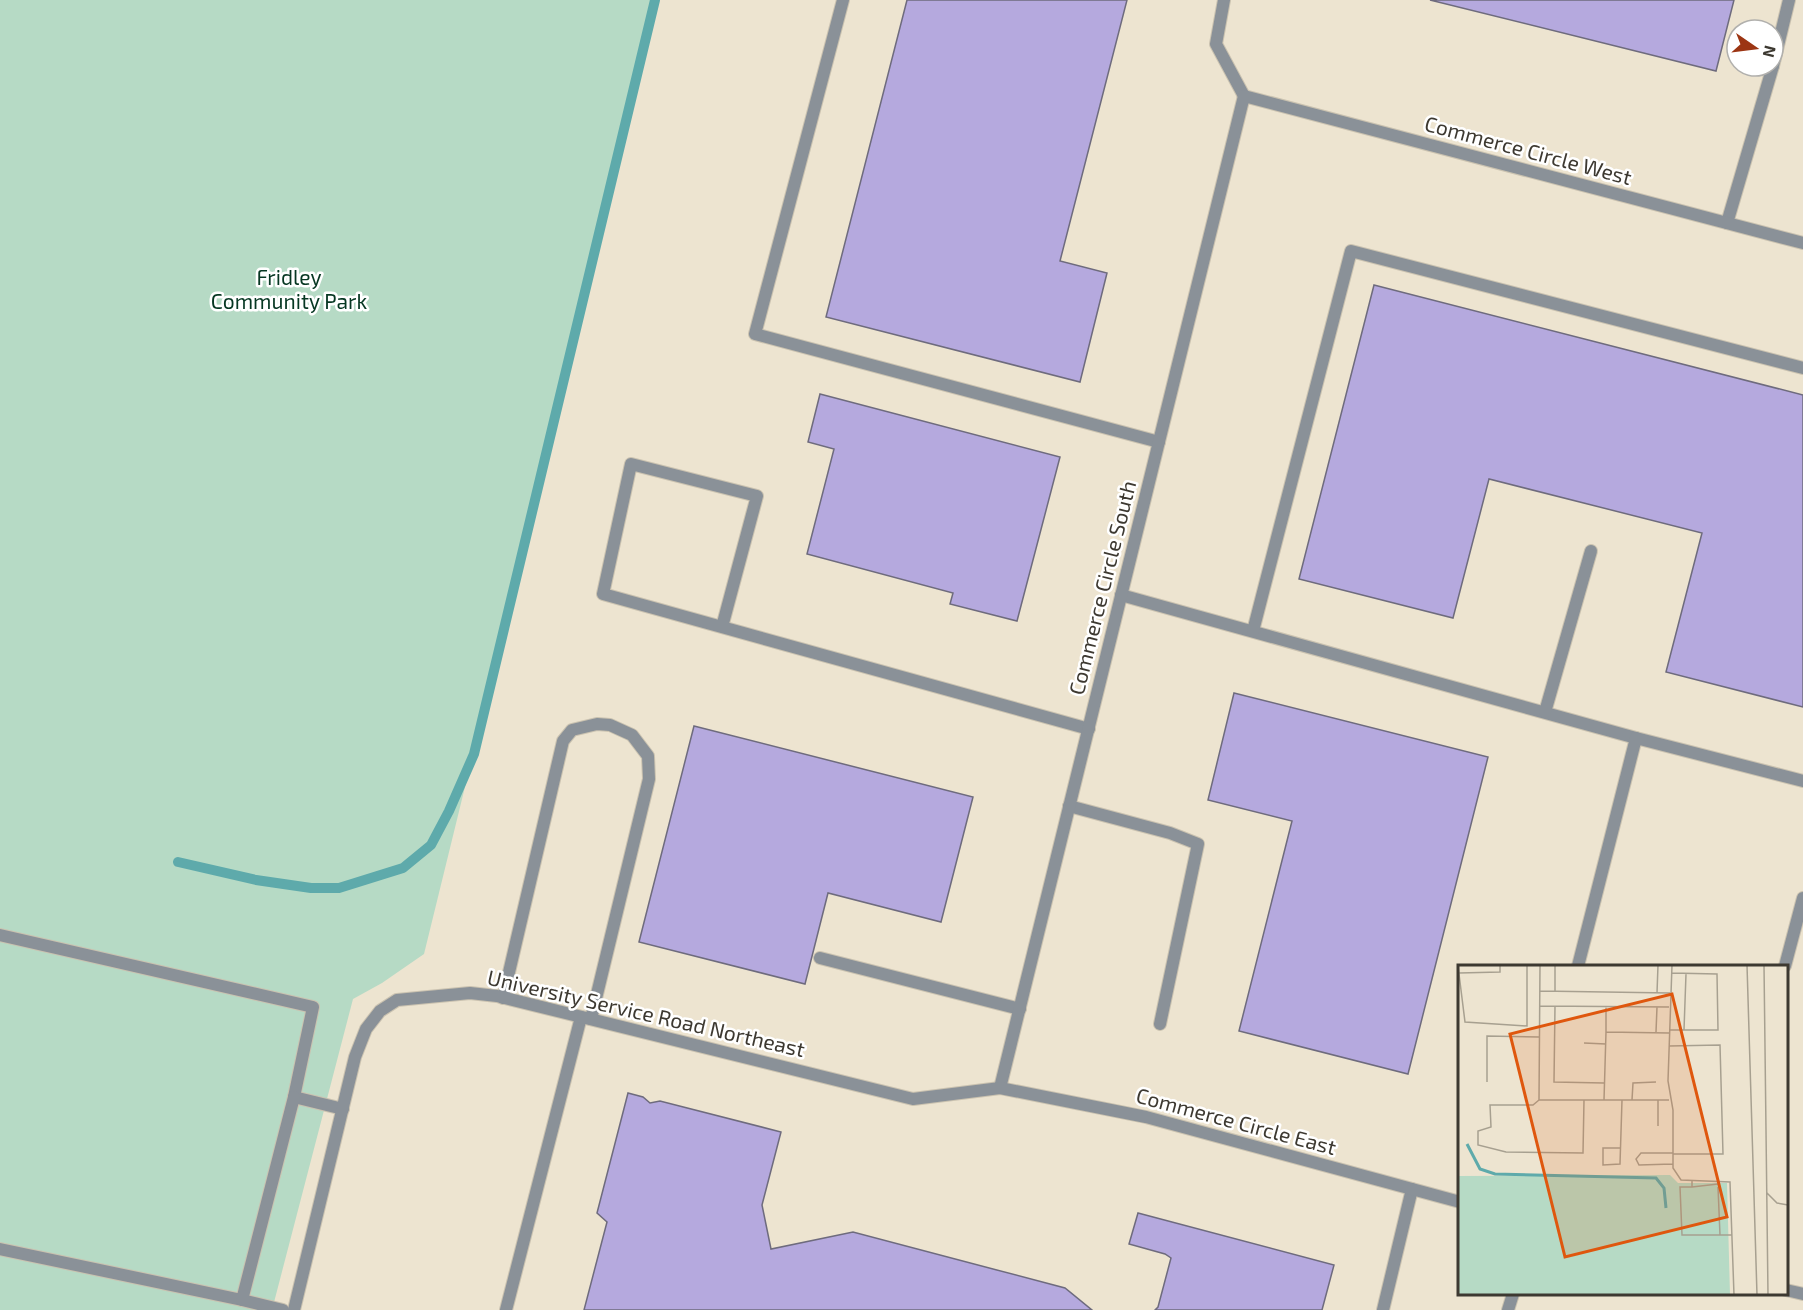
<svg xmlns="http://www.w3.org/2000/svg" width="1803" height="1310" font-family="'Exo 2',sans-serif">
	<rect width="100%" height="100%" fill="#ede4d0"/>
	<polygon fill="#b6dac5" points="0,0 658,0 424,954 382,983 353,999 272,1310 0,1310"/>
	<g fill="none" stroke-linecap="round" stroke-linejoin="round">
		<polyline stroke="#5eaaab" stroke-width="10" points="178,862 256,880 311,888 339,888 403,868 431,845 449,811 474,754 655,0"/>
	</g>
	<g fill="#b5a9de" stroke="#6e6b7d" stroke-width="1.5">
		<polygon points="907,0 1127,0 1060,261 1107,273 1080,382 826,317"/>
		<polygon points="1430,0 1734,0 1716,71"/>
		<polygon points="1374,285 1803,395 1803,707 1666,672 1702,533 1489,479 1453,618 1299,579"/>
		<polygon points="820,394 1060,457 1017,621 950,604 953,593 807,554 834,449 808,442"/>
		<polygon points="1234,693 1488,757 1408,1074 1239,1031 1292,821 1208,800"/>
		<polygon points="694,726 973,797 941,922 828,893 805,984 639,942"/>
		<polygon points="628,1093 643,1097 650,1103 660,1101 781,1132 762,1205 771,1249 853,1232 1065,1288 1092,1310 584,1310 607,1222 597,1213"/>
		<polygon points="1138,1213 1334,1265 1322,1310 1155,1310 1158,1307 1171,1258 1165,1254 1129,1244"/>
	</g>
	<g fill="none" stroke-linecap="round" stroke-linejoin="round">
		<defs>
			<g id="service">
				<polyline points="843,0 755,334 1159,442"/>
				<polyline points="1224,0 1216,44 1244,96"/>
				<polyline points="1773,66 1789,0"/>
				<polyline points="1727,223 1773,66"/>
				<polyline points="1121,595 1636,738"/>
				<polyline points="722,627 757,496 631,464 603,594 1089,729"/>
				<polyline points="1253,631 1351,251 1803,368"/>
				<polyline points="1545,712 1591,551"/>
				<polyline points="1069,806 1170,833 1198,844 1160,1024"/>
				<polyline points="0,935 313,1007 294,1097 343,1109"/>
				<polyline points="820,958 1020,1009"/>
				<polyline points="1578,966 1636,738 1803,781"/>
				<polyline points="1785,966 1803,898"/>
				<polyline points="503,998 563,741 572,730 597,724 610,725 632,735 648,756 649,779 591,1019"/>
				<polyline points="0,1249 242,1300"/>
				<polyline points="283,1310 242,1300 294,1097"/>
				<polyline points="506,1310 581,1017"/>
				<polyline points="1383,1310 1412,1189"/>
				<polyline points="1508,1310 1513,1294"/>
			</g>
			<polyline id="minor" points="1000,1088 1244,96 1803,243"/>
			<g id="tertiary">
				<polyline points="1786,1290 1803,1294"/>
				<polyline points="294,1310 355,1057 366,1029 380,1011 397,1000 470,993 497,996 913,1099 1000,1088 1146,1117 1460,1202"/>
			</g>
		</defs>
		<use href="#service" stroke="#cac2b0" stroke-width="14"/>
		<use href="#minor" stroke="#cac2b0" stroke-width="14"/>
		<use href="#tertiary" stroke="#cac2b0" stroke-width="14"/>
		<use href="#service" stroke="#8a9198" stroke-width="12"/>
		<use href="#minor" stroke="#8a9198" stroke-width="12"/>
		<use href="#tertiary" stroke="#8a9198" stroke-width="12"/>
	</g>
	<g text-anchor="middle" stroke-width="5" stroke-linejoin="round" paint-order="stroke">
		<g font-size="21" fill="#3d3931" stroke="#fff">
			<text transform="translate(1528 151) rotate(15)" y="7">Commerce Circle West</text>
			<text transform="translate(1103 588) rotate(-76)" y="7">Commerce Circle South</text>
			<text transform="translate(646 1014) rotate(13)" y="7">University Service Road Northeast</text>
			<text transform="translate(1236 1122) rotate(15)" y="7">Commerce Circle East</text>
		</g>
		<g font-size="21" fill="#063722" stroke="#fff">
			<text x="289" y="285">Fridley<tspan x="289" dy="24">Community Park</tspan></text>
		</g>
	</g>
	<g transform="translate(1458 965)">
		<rect width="330" height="330" fill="#ede4d0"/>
		<path d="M212,210L220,218H269L272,330H0V211Z" fill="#b6dac5"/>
		<path fill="none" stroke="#5eaaab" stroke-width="3" d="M9,179L22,204L37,209L198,213L206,223L208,243"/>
		<path fill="none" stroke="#a7a090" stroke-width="1.5" d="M214,0L210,116L215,145V203L223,215L272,217L276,330M289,0L299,330M306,0L310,330M0,1L7,57L69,61V0M1,8L42,7V0M82,26L212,28M97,26V0M199,28L200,0M82,41L211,42M97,41L96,117L146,118M148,41V67L211,68M211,65H260L259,9L213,8M226,65L228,9M198,67L199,42M126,78L148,79M211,81L262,80L265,189H215M29,117V71L81,72M81,135L75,140H32L33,162L20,166V180L48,187L125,188L126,135M81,135L82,0M81,135H211M146,135L148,67M174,135L175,118L198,117M200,161V135M162,183H145V200L162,199L164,135M215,188H183L178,194L181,200L215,199M234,215V222H222L224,270H274M234,222L260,219M260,222L262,270M309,228L319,238L330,240M330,330V49"/>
		<path fill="#df570e" fill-opacity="0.15" stroke="#df570e" stroke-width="3" d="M214,29L269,252L107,292L52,69Z"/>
		<rect width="330" height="330" fill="none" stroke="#3d3931" stroke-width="3"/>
	</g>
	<g transform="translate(1755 48) rotate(104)"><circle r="28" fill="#ffffff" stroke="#b1b0ad" stroke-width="1.5"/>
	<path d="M0-4.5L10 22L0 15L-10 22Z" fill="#9c3513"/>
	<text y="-9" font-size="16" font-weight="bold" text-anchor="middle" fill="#3d3931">N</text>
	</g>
</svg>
